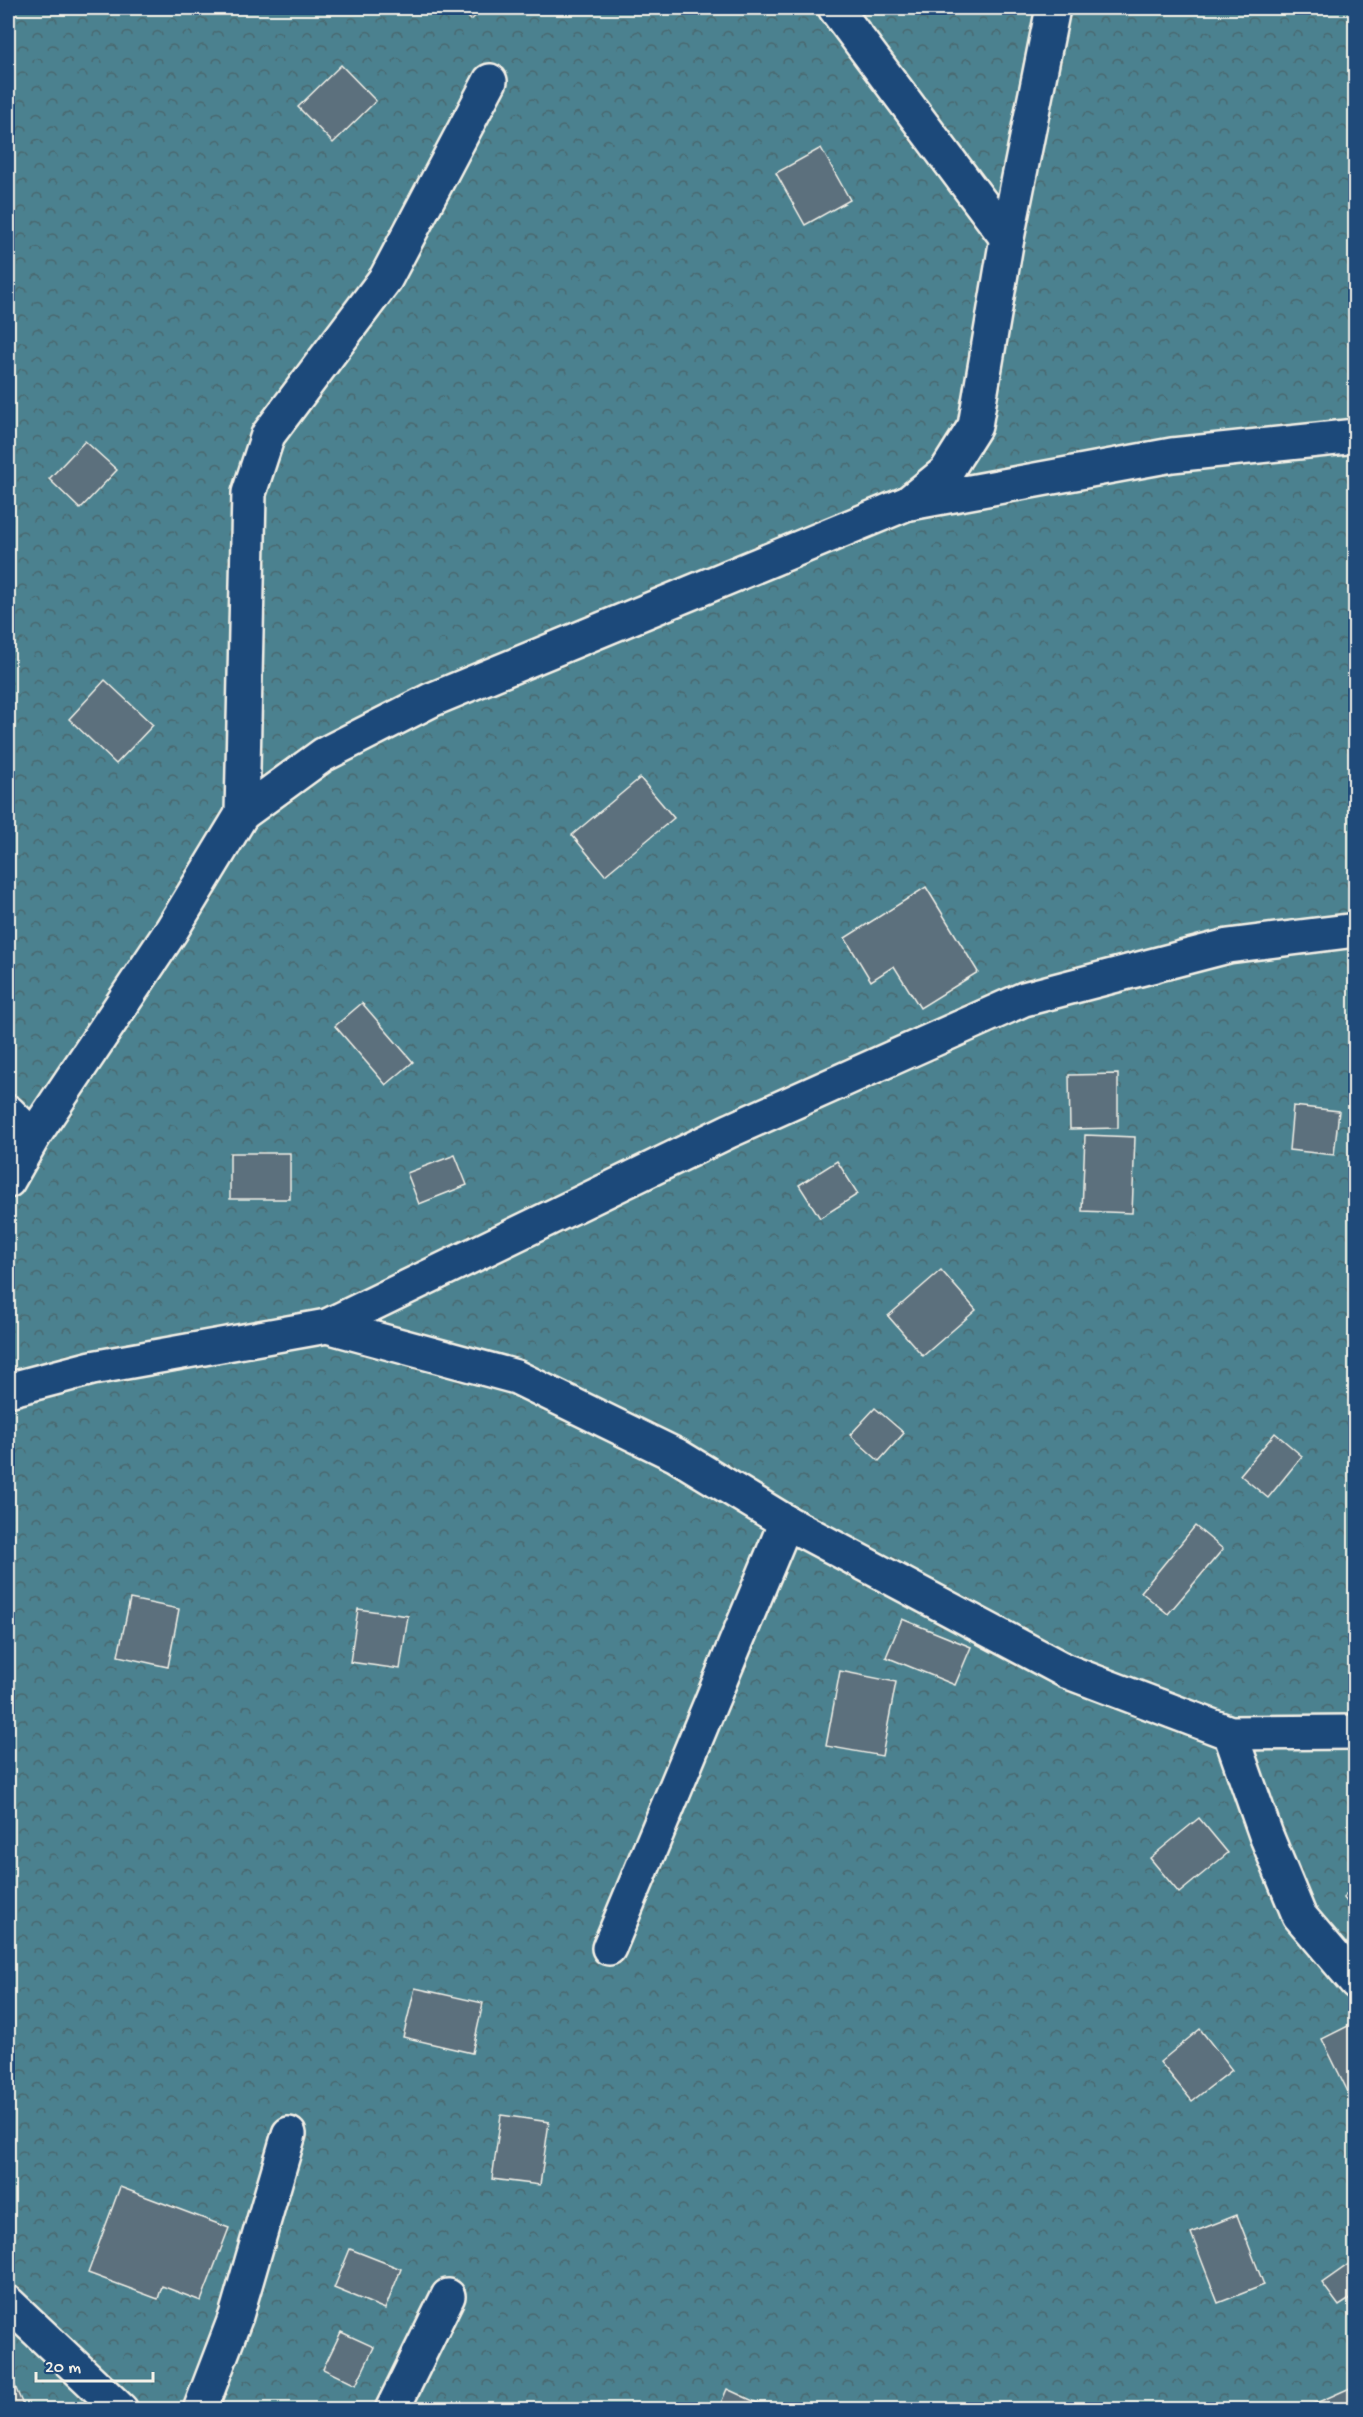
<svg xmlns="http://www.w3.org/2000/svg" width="1363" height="2417" font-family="'Gochi Hand',sans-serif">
	<defs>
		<pattern id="forest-crowns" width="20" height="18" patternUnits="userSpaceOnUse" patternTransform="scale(1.5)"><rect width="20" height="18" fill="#4b818f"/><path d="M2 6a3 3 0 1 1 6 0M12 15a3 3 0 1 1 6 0" fill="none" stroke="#4a676e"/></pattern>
	</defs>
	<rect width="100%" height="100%" fill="#31557b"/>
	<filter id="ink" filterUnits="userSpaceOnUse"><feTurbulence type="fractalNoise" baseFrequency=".0167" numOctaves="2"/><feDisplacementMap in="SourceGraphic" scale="12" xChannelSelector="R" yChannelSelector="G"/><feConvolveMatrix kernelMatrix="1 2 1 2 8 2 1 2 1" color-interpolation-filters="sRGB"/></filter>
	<g filter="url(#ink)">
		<rect fill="url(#forest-crowns)" stroke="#a0b9bc" stroke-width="1.5" x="8" y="8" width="1347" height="2401"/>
		<g fill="#5c6f7d" stroke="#f4f1e8" stroke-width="1.5">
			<polygon points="459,8 485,8 471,20"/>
			<polygon points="341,65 376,101 333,143 298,107"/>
			<polygon points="821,148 850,200 805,225 776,173"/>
			<polygon points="85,441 117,470 80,509 49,479"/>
			<polygon points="105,680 153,725 116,764 69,719"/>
			<polygon points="640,778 674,818 605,875 572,835"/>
			<polygon points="926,887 978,972 920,1008 894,966 871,981 845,938"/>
			<polygon points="362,1003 413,1062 386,1085 335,1026"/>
			<polygon points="1118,1074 1118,1128 1070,1129 1069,1075"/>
			<polygon points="1293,1106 1339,1111 1334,1155 1289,1150"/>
			<polygon points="1085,1135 1135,1137 1132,1213 1082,1211"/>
			<rect x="230" y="1153" width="60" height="46"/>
			<polygon points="455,1155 467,1185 419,1204 407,1173"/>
			<polygon points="837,1161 858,1194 820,1218 799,1185"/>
			<polygon points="941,1270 976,1310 923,1356 888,1316"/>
			<polygon points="875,1408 904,1433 879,1461 850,1435"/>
			<polygon points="1275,1433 1302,1456 1268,1498 1240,1475"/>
			<polygon points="1195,1526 1223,1549 1168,1614 1141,1592"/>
			<polygon points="130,1599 179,1609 168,1667 118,1656"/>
			<polygon points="358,1609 408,1616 400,1669 350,1662"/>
			<polygon points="902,1619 971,1647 955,1685 886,1657"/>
			<polygon points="840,1671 896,1682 882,1756 826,1746"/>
			<polygon points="1199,1818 1228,1853 1179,1893 1150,1858"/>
			<polygon points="1356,1885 1356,1910 1343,1898"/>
			<polygon points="415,1988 483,2003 472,2053 403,2037"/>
			<polygon points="1352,2024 1356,2032 1356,2108 1322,2039"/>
			<polygon points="1200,2029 1232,2070 1192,2101 1160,2062"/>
			<polygon points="501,2115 549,2122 540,2185 492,2179"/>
			<polygon points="120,2187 229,2228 201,2301 162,2286 158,2299 88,2273"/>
			<polygon points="1237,2215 1264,2285 1218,2303 1191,2233"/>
			<polygon points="350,2249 401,2269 385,2309 334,2288"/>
			<polygon points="1356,2259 1356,2295 1339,2306 1322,2283"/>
			<polygon points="341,2332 374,2347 356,2385 323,2369"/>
			<polygon points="9,2372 25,2410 8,2410"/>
			<polygon points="1350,2388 1356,2402 1356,2410 1316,2410 1314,2404"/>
			<polygon points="727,2389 764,2406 763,2410 718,2410"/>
		</g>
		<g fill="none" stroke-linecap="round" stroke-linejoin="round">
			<defs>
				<g id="minor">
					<polyline points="835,8 1007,238"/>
					<polyline points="490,81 386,278 268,435 249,493 242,814 323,755 431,700 908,503 946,472 975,426 1007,238 1053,8"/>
					<polyline points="910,503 1172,455 1356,436"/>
					<polyline points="8,1112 33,1137"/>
					<polyline points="8,1181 33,1137 171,931 242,814"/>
					<polyline points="327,1326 516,1377 676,1455 786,1522 1066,1671 1230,1733 1356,1732"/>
					<polyline points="8,1390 92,1368 327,1326 729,1131 1024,999 1228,946 1356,930"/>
					<polyline points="1230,1733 1266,1835 1299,1915 1356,1982"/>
					<polyline points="609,1948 786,1522"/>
					<polyline points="8,2303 121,2410"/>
					<polyline points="200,2410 236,2316 289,2134"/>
					<polyline points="392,2410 448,2296"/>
				</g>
			</defs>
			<use href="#minor" stroke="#f4f1e8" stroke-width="38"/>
			<use href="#minor" stroke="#1f4a7a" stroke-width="33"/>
		</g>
	</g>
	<rect width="1363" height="2417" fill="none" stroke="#1f4a7a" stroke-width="30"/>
	<rect x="15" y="15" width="1333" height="2387" fill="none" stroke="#f4f1e8" stroke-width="2" filter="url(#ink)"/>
	<path d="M36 2372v9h117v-9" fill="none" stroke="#f4f1e8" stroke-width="3"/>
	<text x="45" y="2372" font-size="18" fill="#f4f1e8" stroke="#1f4a7a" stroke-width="4.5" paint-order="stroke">20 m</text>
</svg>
